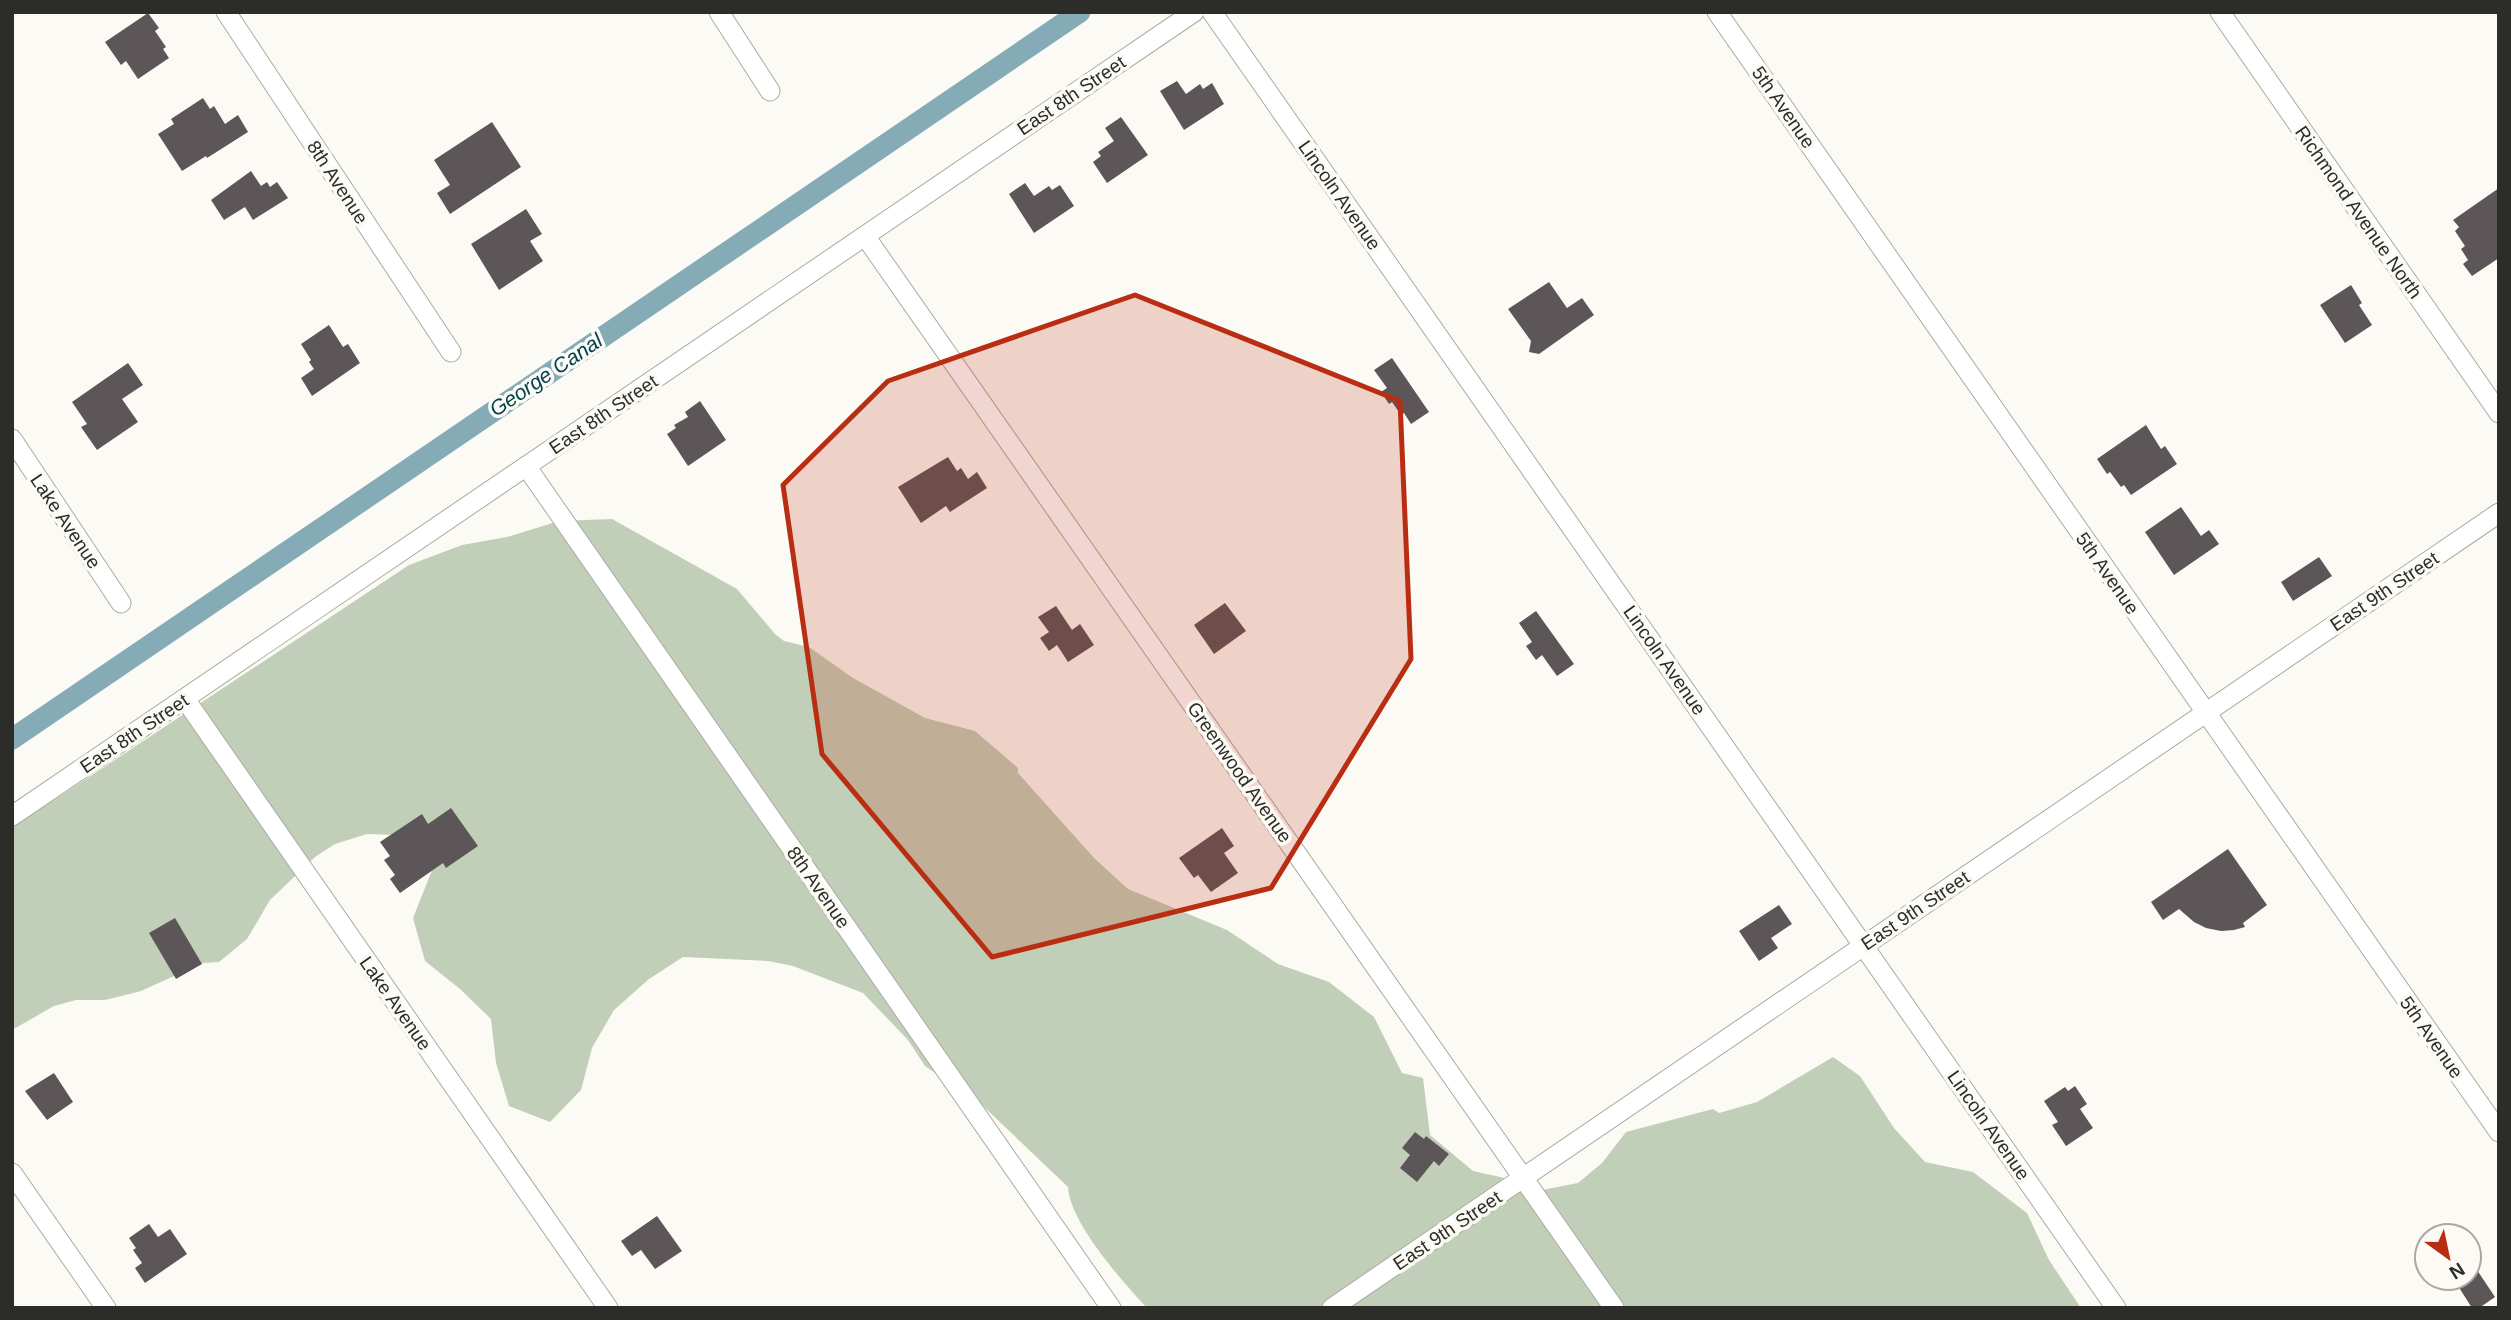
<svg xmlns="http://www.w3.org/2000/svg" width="2511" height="1320" font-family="Arial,sans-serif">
	<rect width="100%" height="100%" fill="#fcfaf4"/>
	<path fill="#c2cfb8" d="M612,519L737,589L775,634L784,641L809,647L853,678L925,718L975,731L1018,768V773L1094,858L1128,889L1227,930L1278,964L1329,982L1374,1017L1402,1073L1423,1078L1430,1135L1473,1171L1518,1181L1537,1191L1578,1183L1602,1163L1626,1132L1713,1109L1719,1113L1757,1102L1833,1057L1860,1076L1894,1128L1925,1162L1973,1172L2027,1213L2049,1260L2081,1308H1147C1122,1281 1070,1223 1068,1187L983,1106L925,1066L908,1040L863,993L793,966L768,961L683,957L649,979L614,1010L592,1048L581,1090L550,1122L509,1106L496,1063L491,1019L460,989L425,961L413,918L434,865L395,835L367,834L335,844L315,857L270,900L247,939L219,962L203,963L141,991L105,1000H76L54,1006L12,1030V828L409,565L462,545L507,537L559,521Z"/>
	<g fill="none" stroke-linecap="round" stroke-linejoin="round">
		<polyline stroke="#85abb7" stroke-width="21" points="12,739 1080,12"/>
	</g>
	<g fill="#5c5658">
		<polygon points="148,13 159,28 155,31 166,47 163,49 169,58 138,79 126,61 121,65 105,42"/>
		<polygon points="1177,81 1186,94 1200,84 1203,89 1212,83 1224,104 1184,130 1160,91"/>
		<polygon points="203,98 210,109 214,106 225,124 238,115 248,132 207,158 206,156 182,171 158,134 174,124 171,119"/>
		<polygon points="1121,117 1148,155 1107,183 1093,162 1101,156 1098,152 1114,141 1105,128"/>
		<polygon points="492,122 521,167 450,214 437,193 450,185 434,160"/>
		<polygon points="251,171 261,186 267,182 270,187 277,182 288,198 253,220 245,207 224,220 211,200"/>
		<polygon points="1025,183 1034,196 1049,186 1052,190 1060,185 1074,206 1034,233 1009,194"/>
		<polygon points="2499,188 2499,258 2472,276 2463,264 2468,260 2461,249 2465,246 2455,231 2459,227 2453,220"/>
		<polygon points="526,209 542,234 530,241 543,261 499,290 471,244"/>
		<polygon points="1549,282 1567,308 1582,298 1594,315 1539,354 1529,352 1531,341 1508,309"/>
		<polygon points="2351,285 2362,303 2359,305 2372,325 2345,343 2320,305"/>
		<polygon points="329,325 343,347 348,344 360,363 312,396 301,378 314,369 309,362 311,360 301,344"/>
		<polygon points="1392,358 1429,412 1411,424 1404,413 1401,415 1392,402 1389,404 1381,392 1387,388 1374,370"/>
		<polygon points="128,363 143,385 122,399 138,422 97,450 81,427 87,424 72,402"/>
		<polygon points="700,401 726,440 688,466 667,434 676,428 674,425 688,417 685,412"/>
		<polygon points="2146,425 2161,449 2165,446 2177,464 2131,495 2124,485 2121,487 2110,472 2107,474 2097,459"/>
		<polygon points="948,457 957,471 961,468 968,479 977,472 987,488 950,512 946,506 921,523 898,487"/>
		<polygon points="2181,507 2201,536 2209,530 2219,544 2174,575 2145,532"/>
		<polygon points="2319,557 2332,576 2293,601 2281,582"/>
		<polygon points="1225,603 1246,631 1214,654 1194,625"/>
		<polygon points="1056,606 1072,630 1080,624 1094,645 1068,662 1057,645 1049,651 1040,638 1049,632 1038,617"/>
		<polygon points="1536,611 1574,664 1557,676 1542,655 1536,660 1526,646 1532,642 1519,623"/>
		<polygon points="451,808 478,846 446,868 443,863 400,893 390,879 395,875 384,860 390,856 380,842 422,814 428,824"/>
		<polygon points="1222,828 1234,846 1224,853 1238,873 1211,892 1198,875 1194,878 1179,858"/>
		<polygon points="2228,849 2267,905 2243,923 2245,927 2234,930 2221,931 2206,928 2194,922 2179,909 2163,920 2151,902"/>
		<polygon points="1779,905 1792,924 1771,938 1778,948 1759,961 1739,931"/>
		<polygon points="175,918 202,964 176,979 149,933"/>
		<polygon points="54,1073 73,1102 47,1120 25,1091"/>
		<polygon points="2075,1086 2087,1104 2080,1109 2093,1128 2066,1146 2052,1125 2058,1122 2044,1101 2065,1087 2068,1091"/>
		<polygon points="1415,1132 1424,1139 1426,1136 1449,1154 1439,1166 1434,1161 1417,1182 1400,1168 1410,1155 1402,1148"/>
		<polygon points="657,1216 682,1251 655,1269 641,1250 632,1256 621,1241"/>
		<polygon points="149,1224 158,1237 170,1229 187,1254 145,1283 135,1268 142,1263 133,1250 136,1248 129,1238"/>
		<polygon points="2469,1258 2495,1297 2479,1308 2472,1308 2453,1278 2469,1278"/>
	</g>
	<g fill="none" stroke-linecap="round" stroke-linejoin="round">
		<defs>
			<g id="minor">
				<polyline points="226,12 451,352"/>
				<polyline points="719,12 770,91"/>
				<polyline points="1212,12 2116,1308"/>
				<polyline points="1717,12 2499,1132"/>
				<polyline points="2220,12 2499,413"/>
				<polyline points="865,236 1614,1308"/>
				<polyline points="12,439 121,603"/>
				<polyline points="526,466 1111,1308"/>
				<polyline points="185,699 608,1308"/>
				<polyline points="12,816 1194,12"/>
				<polyline points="12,1173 106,1308"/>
				<polyline points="1332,1308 2499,513"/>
			</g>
		</defs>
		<use href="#minor" stroke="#abaaa3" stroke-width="21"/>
		<use href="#minor" stroke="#fff" stroke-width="19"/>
	</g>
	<path fill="#b92d12" fill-opacity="0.2" stroke="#b92d12" stroke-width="5" stroke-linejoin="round" d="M1135,295L1400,401L1411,659L1271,888L992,957L822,754L783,485L888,381Z"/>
	<g text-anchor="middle" stroke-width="7" stroke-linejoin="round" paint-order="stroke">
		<g font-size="19" fill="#2c2c29" stroke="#fcfaf4">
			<text transform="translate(1071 95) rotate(-34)" y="7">East 8th Street</text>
			<text transform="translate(1784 107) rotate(55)" y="7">5th Avenue</text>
			<text transform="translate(338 182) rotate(57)" y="7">8th Avenue</text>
			<text transform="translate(1340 195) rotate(55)" y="7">Lincoln Avenue</text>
			<text transform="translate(2359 212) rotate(55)" y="7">Richmond Avenue North</text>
			<text transform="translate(603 414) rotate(-34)" y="7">East 8th Street</text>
			<text transform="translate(66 521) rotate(56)" y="7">Lake Avenue</text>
			<text transform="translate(2108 573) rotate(55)" y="7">5th Avenue</text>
			<text transform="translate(2384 591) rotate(-34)" y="7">East 9th Street</text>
			<text transform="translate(1665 660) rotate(55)" y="7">Lincoln Avenue</text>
			<text transform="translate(134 733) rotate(-34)" y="7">East 8th Street</text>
			<text transform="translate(1240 772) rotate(55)" y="7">Greenwood Avenue</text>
			<text transform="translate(819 887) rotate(55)" y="7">8th Avenue</text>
			<text transform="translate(1915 910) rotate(-34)" y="7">East 9th Street</text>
			<text transform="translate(396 1003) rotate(55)" y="7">Lake Avenue</text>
			<text transform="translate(2432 1037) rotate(55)" y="7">5th Avenue</text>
			<text transform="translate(1989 1125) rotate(55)" y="7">Lincoln Avenue</text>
			<text transform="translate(1447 1230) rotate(-34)" y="7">East 9th Street</text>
		</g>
		<g font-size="21" font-style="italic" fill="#04404e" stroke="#fcfaf4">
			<text transform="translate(546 375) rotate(-34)" y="7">George Canal</text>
		</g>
	</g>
	<rect width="2511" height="1320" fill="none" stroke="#2c2c29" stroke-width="28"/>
	<g transform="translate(2448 1257) rotate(147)"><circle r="33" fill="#fcfaf4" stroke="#a9a8a3" stroke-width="2"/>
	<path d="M0-5L12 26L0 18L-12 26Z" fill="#b92d12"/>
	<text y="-10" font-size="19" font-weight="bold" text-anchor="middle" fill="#2c2c29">N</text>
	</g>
</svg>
